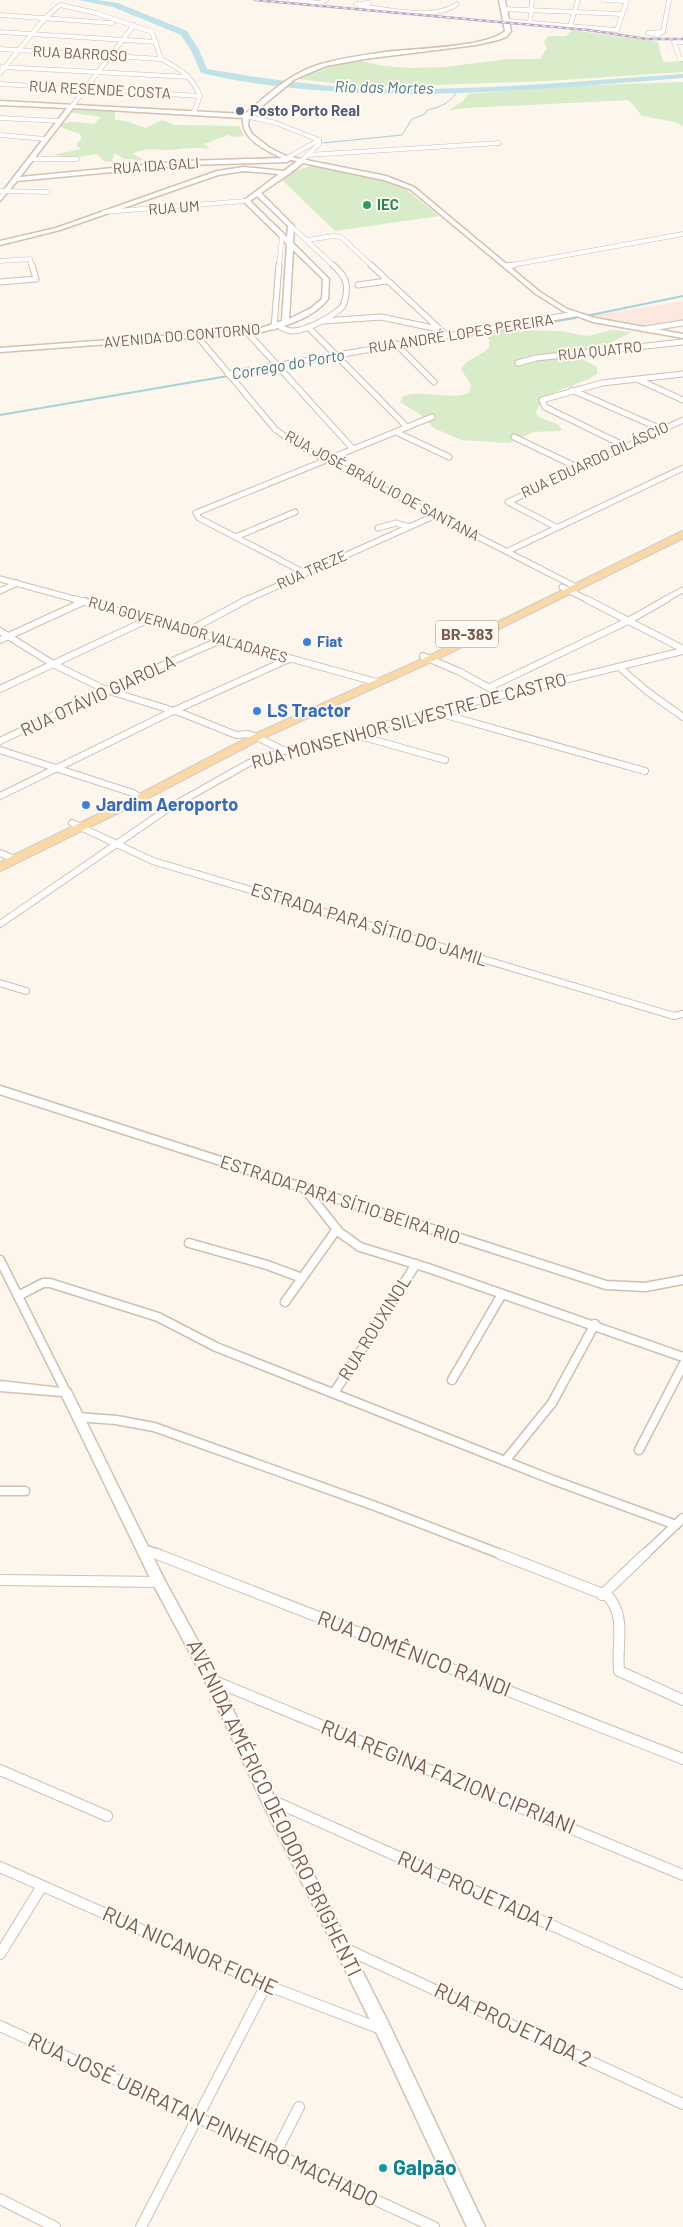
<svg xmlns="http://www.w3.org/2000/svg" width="683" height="2227" font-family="Barlow,sans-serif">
	<rect width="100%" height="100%" fill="#fdf6ec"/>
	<polygon fill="#fde8e0" points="683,301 683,321 651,326 589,316"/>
	<g fill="#d8ecc9">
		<polygon points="572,30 658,42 663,62 683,61 683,72 546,81 410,86 358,86 298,79 335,65 358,60 382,66 412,68 445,67 509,59 540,59 547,48 544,42 548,36 566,36"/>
		<polygon points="683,82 683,126 675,122 642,116 629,100 465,108 449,110 463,101 468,94 569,86"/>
		<path d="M75,108L115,109V120L126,121L145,128L162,120L175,125L239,126L244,136L233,137L228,135L204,144L210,149C196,147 184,148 171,150C154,151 150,146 133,154L144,160L124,159L115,153L111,162L104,161L97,154L73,158L54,155L81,149L76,145L82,138L80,134L58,126C68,119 83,123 94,124L101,117L67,112Z"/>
		<polygon points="312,166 371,176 399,184 439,216 335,231 281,179 295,170"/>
		<path d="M512,330L560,331L588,336L612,330L632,332L604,346L581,354V358L597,367V374C578,387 546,388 536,412L537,416L559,425L562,430L559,431L533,432L509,443L461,440L434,428L421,415L400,402L403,396C426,389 449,401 469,393L471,385L461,369C466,359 481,356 489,348V339L483,333Z"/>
	</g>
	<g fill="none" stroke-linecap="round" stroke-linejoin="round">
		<path stroke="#a5d3da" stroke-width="1" d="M323,143L402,135L412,119L425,114L427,110C441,107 453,102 459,88"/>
		<g stroke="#a5d3da" stroke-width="2">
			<polyline points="586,316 683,296"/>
			<polyline points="474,334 576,318"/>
			<polyline points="0,415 228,376"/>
		</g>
		<path fill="#bfe3e8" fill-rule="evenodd" d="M78,0H97L118,3L187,31L199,50L207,69C260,78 312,86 365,88C471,92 578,81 683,74V78C524,90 358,109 201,73L191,50L181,35L113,7Z"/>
		<defs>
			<g id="street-far4">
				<polyline points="290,0 320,3 326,0"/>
				<polyline points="604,0 626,1"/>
				<path d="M366,6L369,3L356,4L360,6C387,9 435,21 457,4"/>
				<polyline points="505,9 622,14"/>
				<polyline points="0,15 112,23"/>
				<polyline points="507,21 617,30 627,0"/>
				<polyline points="530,23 532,0"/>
				<polyline points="570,26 578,0"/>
				<polyline points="0,32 156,42"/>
				<polygon points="663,32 657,35 648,33"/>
				<polyline points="663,32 669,0"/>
				<polyline points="683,42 674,42 680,59 683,59"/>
				<polyline points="0,49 161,59"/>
				<polyline points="2,67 189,77"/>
				<path d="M0,73L46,17L60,5L96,13L152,32L161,59C179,68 193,77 200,96L194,112"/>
				<polyline points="0,84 200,96"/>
				<polyline points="72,106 134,25"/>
				<polyline points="246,116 276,123 319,140 319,144 300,162"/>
				<polyline points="0,118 59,121"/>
				<polyline points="0,135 45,139"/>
				<polyline points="308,155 499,143"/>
				<polyline points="287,158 319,140"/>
				<polyline points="31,159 77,159"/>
				<polyline points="0,191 48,192"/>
				<polyline points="104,212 246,201"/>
				<polyline points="291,226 334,266"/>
				<polyline points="308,240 333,236 341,237 372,266"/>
				<polyline points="0,261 30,259 32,266"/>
				<polyline points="279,266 282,236"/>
				<polyline points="507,266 683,234"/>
			</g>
			<g id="street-far3">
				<polyline points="371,265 446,335"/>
				<polyline points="506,266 514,265"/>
				<polyline points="0,282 36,279 32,265"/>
				<polyline points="358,285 387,281"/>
				<polyline points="324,321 381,317 438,329"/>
				<path d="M278,325C282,328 288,331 293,331C306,331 334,316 343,306C350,287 347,277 333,265"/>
				<polyline points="274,327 279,265"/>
				<polyline points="308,327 407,427"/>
				<polyline points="645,329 683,323"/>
				<polyline points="247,332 353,449"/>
				<polyline points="197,336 275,429 294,443 576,587"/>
				<polyline points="396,344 434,382"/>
				<polyline points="518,363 536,358 683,342"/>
				<polyline points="228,374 575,314"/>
				<polyline points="639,380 683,400"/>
				<polyline points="572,390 661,429"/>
				<polyline points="396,432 449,457"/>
				<polyline points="514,437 579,468"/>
				<polyline points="625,446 545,407 542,400 602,383 683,374"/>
				<polyline points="556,527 508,502 683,420"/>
				<polyline points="378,528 396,523 409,527"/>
				<polyline points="236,537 295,512"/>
				<polyline points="508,551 683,468"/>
				<polyline points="305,573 199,518 196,513 432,417"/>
				<polyline points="0,579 78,600"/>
				<polyline points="562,587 588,600"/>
				<polyline points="0,591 17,583"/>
				<polyline points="246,600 436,515"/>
				<polyline points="664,600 683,590"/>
			</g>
			<g id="street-far2">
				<polyline points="74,599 376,682"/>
				<polyline points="586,599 683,649"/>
				<polyline points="190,630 248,599"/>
				<polyline points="0,631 53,664 106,690 184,714 236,735 248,734 257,737 285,751"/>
				<polyline points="0,640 85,601"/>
				<polyline points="423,656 460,672 502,695"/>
				<polyline points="619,667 648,692 683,717"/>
				<polyline points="490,687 628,621 667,599"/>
				<polyline points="0,689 149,619"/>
				<polyline points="435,712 645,771"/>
				<polyline points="353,734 445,760"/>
				<polyline points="0,741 106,690 223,639"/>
				<polyline points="0,750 133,793 140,798"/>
				<polyline points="0,796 171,712 289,659"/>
				<polyline points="72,823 153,861 674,1016 683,1014"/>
				<polyline points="0,853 14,859"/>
				<polyline points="0,924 169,808 249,763 285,751 434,712 683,651"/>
				<polyline points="0,983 26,991"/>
			</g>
			<g id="street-far1">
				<polyline points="0,1090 606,1285 645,1287 683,1280"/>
				<polyline points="305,1189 339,1232 360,1247 428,1268 683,1357"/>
				<polyline points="189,1243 267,1265 302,1278"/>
				<polyline points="0,1260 66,1392"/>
				<polyline points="18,1296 43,1283 50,1283 158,1317 216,1347 553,1480 676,1525"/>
				<polyline points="285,1302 337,1229"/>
				<polyline points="452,1380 502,1294"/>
				<polyline points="334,1393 416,1264"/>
				<polyline points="78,1417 116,1420 154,1427 375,1506 503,1555"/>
				<polyline points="639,1450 683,1365"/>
				<polyline points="505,1461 552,1403 595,1324"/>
				<polyline points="0,1491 25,1491"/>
				<polyline points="144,1549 161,1555"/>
				<polyline points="644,1555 683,1518"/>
			</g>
			<g id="street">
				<polyline points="157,1554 683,1759"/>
				<path d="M500,1554L608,1596C627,1618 616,1644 619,1671L683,1700"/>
				<polyline points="0,1580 159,1582"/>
				<polyline points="602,1595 645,1554"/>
				<polyline points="212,1680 683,1875"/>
				<polyline points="0,1770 107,1816"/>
				<polyline points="269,1799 683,1984"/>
				<polyline points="0,1867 266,1985 381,2029"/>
				<polyline points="344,1948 683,2104"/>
				<polyline points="0,1954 42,1886"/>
				<polyline points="0,2026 434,2227"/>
				<polyline points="275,2154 299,2107"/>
				<polyline points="0,2199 55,2227"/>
				<polyline points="141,2227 266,1985"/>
			</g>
			<g id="secondary">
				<path d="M499,0H505L511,31L506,37L498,40L476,45L364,59L326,66L295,79L249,117L248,126L252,134L270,148L286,156L386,176L414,187L540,292L567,309L595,318L683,334V338L593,322L563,311L536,294L410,189L384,180L303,163L289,174L261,193L294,226L293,243L329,279L328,299C313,319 282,327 258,333L0,352V348L258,329L282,321L287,244L243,201L279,174L244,171L218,175L60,230L0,245V241L56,228L217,171L244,167L284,171L297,161L290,160L287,162L186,165L17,181L0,201V195L67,108L0,105V101L245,114C269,94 290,73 321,64C342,58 364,55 385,52C411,49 489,47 505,31ZM73,108L243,118C241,139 265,150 282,158L186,161L20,177ZM257,196L288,226L287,237L250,201ZM293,250L323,279L322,299L311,308L289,319Z"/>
				<polygon points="0,1381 70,1389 164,1579 217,1676 273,1794 389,2024 485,2227 467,2227 377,2034 263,1804 206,1683 152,1582 62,1396 0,1391"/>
			</g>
			<polygon id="primary" points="683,531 683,538 433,661 261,739 144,800 0,871 0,863 10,857 136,796 253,735 427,657"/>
		</defs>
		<use href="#street-far4" stroke="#d1beb0" stroke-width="5"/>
		<use href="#street-far3" stroke="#d1beb0" stroke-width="7"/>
		<use href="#street-far2" stroke="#d1beb0" stroke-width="8"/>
		<use href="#street-far1" stroke="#d1beb0" stroke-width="11"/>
		<use href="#street" stroke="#d1beb0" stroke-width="12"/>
		<use href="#secondary" stroke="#d6c0b0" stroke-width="3"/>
		<use href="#primary" stroke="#dad1cd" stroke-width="3"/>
		<use href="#street-far4" stroke="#fff" stroke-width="4"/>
		<use href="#street-far3" stroke="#fff" stroke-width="5"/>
		<use href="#street-far2" stroke="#fff" stroke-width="6"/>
		<use href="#street-far1" stroke="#fff" stroke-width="8"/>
		<use href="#street" stroke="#fff" stroke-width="10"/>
		<use href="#secondary" fill="#fff" fill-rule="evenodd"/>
		<use href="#primary" fill="#fbd9a5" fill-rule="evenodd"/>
		<defs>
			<polyline id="rail" points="255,0 588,30 647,39 683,39"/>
		</defs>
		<use href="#rail" stroke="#b9a8c9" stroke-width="2.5"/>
		<use href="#rail" stroke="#fffaf3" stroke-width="1" stroke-dasharray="4" stroke-linecap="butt"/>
	</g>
	<circle fill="#5c6f8a" stroke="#fffaf3" stroke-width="2" cx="240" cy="111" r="5"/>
	<circle fill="#2e9e5b" stroke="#fffaf3" stroke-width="2" cx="367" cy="205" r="5"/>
	<g fill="#3f7fe0" stroke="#fffaf3" stroke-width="2">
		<circle cx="307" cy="642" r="5"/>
		<circle cx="257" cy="711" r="5"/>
		<circle cx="86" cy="805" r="5"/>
	</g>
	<circle fill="#0f9aa8" stroke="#fffaf3" stroke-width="2" cx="383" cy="2168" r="5"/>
	<g text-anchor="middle" stroke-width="4" stroke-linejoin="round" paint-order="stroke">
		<g font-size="15" fill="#7a5c4d" stroke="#fffaf3">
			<text transform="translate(80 54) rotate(3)" y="5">RUA BARROSO</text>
			<text transform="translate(100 90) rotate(3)" y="5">RUA RESENDE COSTA</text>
			<text transform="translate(156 166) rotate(-4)" y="5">RUA IDA GALI</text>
			<text transform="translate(174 208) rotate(-4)" y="5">RUA UM</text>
			<text transform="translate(461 334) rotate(-9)" y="5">RUA ANDRÉ LOPES PEREIRA</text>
			<text transform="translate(182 336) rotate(-5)" y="5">AVENIDA DO CONTORNO</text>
			<text transform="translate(600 351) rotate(-6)" y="5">RUA QUATRO</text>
			<text transform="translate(595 460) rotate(-25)" y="5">RUA EDUARDO DILÁSCIO</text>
			<text transform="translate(382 486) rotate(28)" y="5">RUA JOSÉ BRÁULIO DE SANTANA</text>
			<text transform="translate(312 570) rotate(-24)" y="5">RUA TREZE</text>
			<text transform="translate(188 630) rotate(16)" y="5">RUA GOVERNADOR VALADARES</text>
		</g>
		<g font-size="15" font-weight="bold" fill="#4e5e75" stroke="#fffaf3" text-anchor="start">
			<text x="250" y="116">Posto Porto Real</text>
		</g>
		<g font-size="15" font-weight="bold" fill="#27864d" stroke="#fffaf3" text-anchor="start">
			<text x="377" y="210">IEC</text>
		</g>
		<g font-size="15" font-weight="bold" fill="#366cbe" stroke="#fffaf3" text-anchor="start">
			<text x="317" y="647">Fiat</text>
		</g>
		<g font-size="16" font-style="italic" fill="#437c86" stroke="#fffaf3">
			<text transform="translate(384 87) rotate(1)" y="6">Rio das Mortes</text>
			<text transform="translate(288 364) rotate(-10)" y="6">Corrego do Porto</text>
		</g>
		<rect fill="#fffaf3" stroke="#a28b7f" stroke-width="1" x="436" y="620.5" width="62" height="27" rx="4"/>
		<g font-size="16" font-weight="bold" fill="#7a5c4d">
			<text x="467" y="640">BR-383</text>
		</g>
		<g font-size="18" fill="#7a5c4d" stroke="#fffaf3">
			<text transform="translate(98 696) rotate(-25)" y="6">RUA OTÁVIO GIAROLA</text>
			<text transform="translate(409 721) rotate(-15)" y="6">RUA MONSENHOR SILVESTRE DE CASTRO</text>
			<text transform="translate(369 925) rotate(17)" y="6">ESTRADA PARA SÍTIO DO JAMIL</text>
			<text transform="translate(340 1200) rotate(18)" y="6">ESTRADA PARA SÍTIO BEIRA RIO</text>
			<text transform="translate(375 1328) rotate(-58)" y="6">RUA ROUXINOL</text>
		</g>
		<g font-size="18" font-weight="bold" fill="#366cbe" stroke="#fffaf3" text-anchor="start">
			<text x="267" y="717">LS Tractor</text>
			<text x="96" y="811">Jardim Aeroporto</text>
		</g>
		<g font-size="21" fill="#7a5c4d" stroke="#fffaf3">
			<text transform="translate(414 1654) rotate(21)" y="7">RUA DOMÊNICO RANDI</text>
			<text transform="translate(448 1777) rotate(22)" y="7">RUA REGINA FAZION CIPRIANI</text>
			<text transform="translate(274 1808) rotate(64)" y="7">AVENIDA AMÉRICO DEODORO BRIGHENTI</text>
			<text transform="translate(475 1891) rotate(24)" y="7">RUA PROJETADA 1</text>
			<text transform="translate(190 1951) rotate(24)" y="7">RUA NICANOR FICHE</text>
			<text transform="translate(513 2025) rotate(25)" y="7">RUA PROJETADA 2</text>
			<text transform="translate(203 2120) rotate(25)" y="7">RUA JOSÉ UBIRATAN PINHEIRO MACHADO</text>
		</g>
		<g font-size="21" font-weight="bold" fill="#0d838f" stroke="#fffaf3" text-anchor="start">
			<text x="393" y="2175">Galpão</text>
		</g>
	</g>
</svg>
